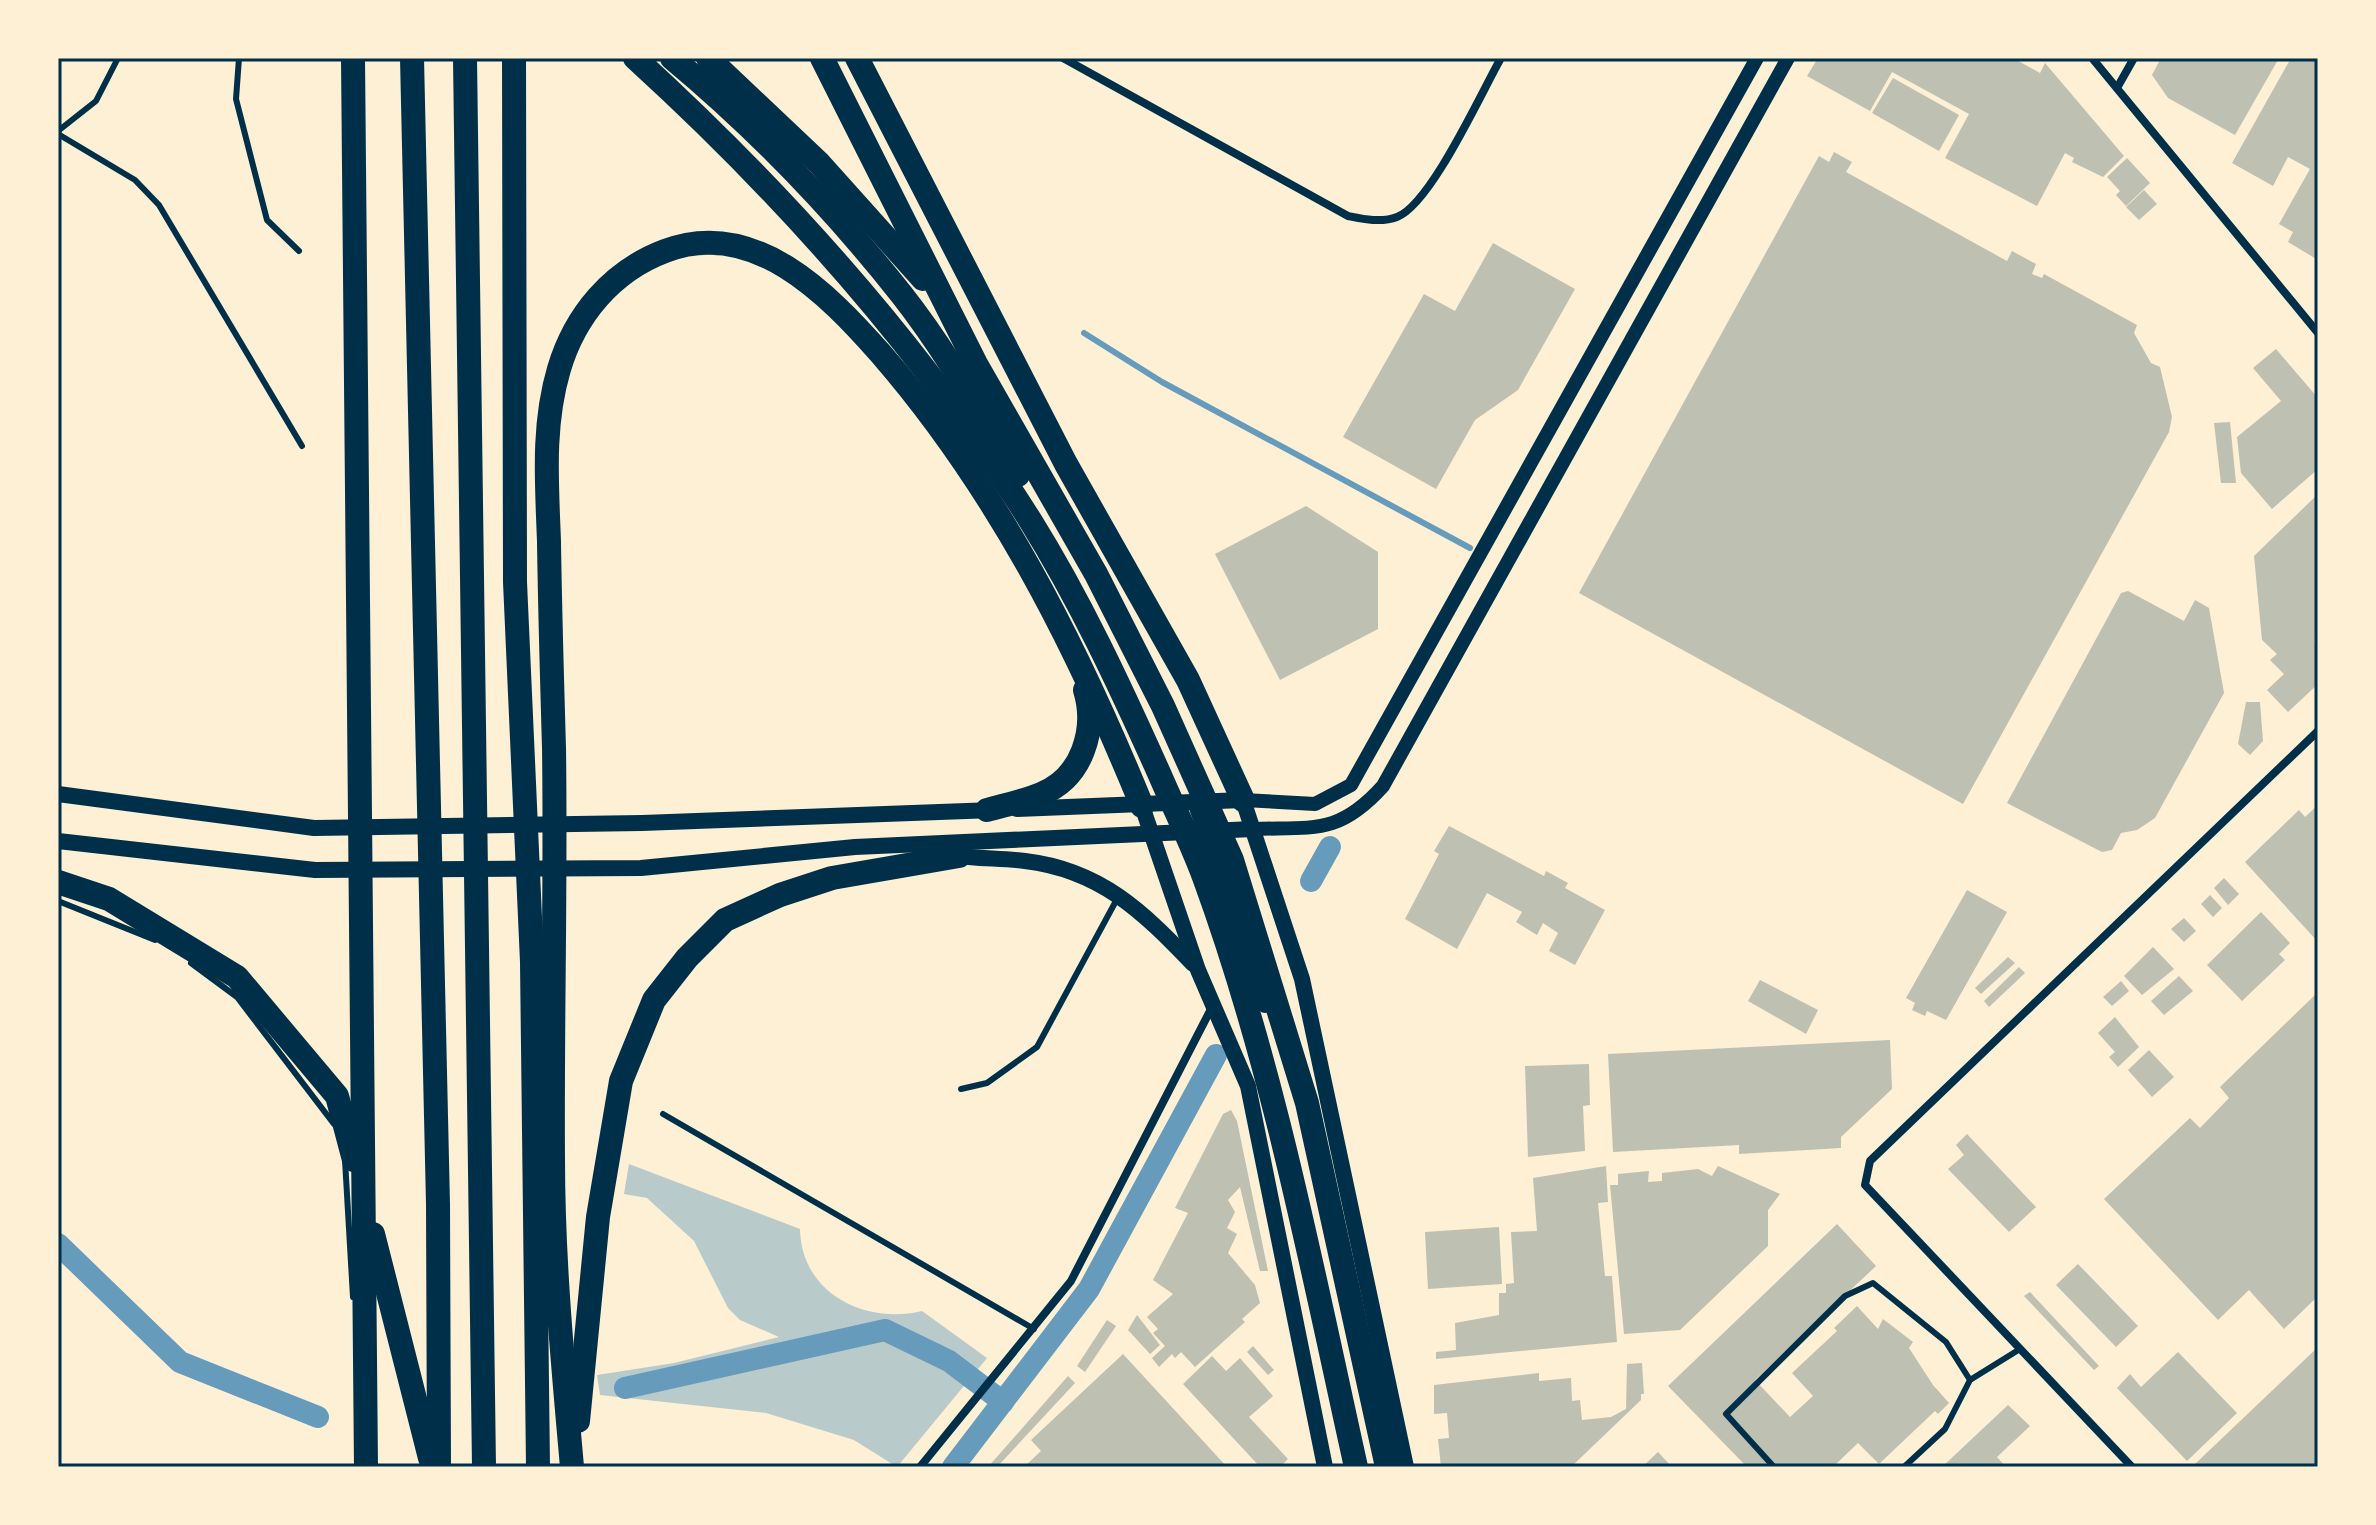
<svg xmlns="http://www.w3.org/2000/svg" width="2376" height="1525" font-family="Quicksand,sans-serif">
	<rect width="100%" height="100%" fill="#fdf0d5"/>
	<path fill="#b9caca" d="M629,1164L800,1229C801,1293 865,1325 922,1311L987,1358L897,1467L854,1440L766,1413L600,1395L597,1375L674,1363L779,1337L740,1320L728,1308L694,1241L647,1198L624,1194Z"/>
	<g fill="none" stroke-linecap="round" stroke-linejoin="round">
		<polyline stroke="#669bbc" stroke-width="6" points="1084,333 1162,382 1470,548"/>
		<g stroke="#669bbc" stroke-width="22">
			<polyline points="1311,881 1330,847"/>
			<polyline points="58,1244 180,1362 318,1417"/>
			<polyline points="625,1388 885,1330 949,1361 1003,1402"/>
			<polyline points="953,1467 1089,1289 1216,1055"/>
		</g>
	</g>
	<g fill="#bec0b2">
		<polygon points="1818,58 2013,58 2040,73 2045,63 2124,156 2103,177 2072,162 2074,158 2065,153 2037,206 1945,158 1969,114 1892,72 1870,111 1807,76"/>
		<polygon points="2161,58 2279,58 2235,135 2168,98 2152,75"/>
		<polygon points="2291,58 2318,58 2318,260 2288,242 2293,232 2279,224 2310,169 2288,157 2273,186 2232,163"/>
		<polygon points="1893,78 1959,115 1939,151 1872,113"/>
		<polygon points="1834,152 1852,162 1846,172 2007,261 2012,251 2036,264 2032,274 2042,278 2044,274 2137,325 2134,333 2151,363 2160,367 2172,417 2169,432 1963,804 1579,593 1819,156 1829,162"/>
		<polygon points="2127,158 2150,183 2126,206 2116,195 2120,191 2107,177"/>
		<polygon points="2144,190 2157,204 2139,220 2126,207"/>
		<polygon points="1493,243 1575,289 1518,390 1475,420 1436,489 1343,437 1424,294 1455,311"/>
		<polygon points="2276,349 2318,398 2318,469 2272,509 2241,473 2237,437 2281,401 2253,368"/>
		<polygon points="2230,422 2236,483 2221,483 2214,423"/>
		<polygon points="2318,494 2318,636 2314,640 2318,645 2318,684 2288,712 2267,690 2284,674 2270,660 2277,654 2262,640 2254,556"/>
		<polygon points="1306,506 1378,552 1378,629 1280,680 1215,554"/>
		<polygon points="2128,591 2184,621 2195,600 2209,608 2224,693 2155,818 2137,830 2121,833 2112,850 2102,852 2007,803 2121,593"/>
		<polygon points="2246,702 2260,702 2263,741 2250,755 2238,744"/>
		<polygon points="2318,805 2318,942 2245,862 2299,810 2305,817"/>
		<polygon points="1449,826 1544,876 1546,871 1568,883 1565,888 1605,910 1575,965 1549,951 1558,933 1543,923 1537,935 1516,922 1522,912 1487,893 1457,949 1405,919 1439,854 1434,851"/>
		<polygon points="2224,878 2239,894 2228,905 2214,888"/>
		<polygon points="1967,890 2007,912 1946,1020 1927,1011 1925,1016 1912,1010 1915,1003 1906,998"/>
		<polygon points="2210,895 2222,908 2213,917 2201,904"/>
		<polygon points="2261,912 2290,943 2279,954 2285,960 2242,1001 2207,965"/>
		<polygon points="2184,918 2196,931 2184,942 2171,929"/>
		<polygon points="2153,947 2174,969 2142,995 2124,976"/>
		<polygon points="2008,957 2015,963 1981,994 1975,988"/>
		<polygon points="2019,967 2025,973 1989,1007 1984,1001"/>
		<polygon points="2179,976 2193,991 2164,1015 2151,1001"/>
		<polygon points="1760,980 1818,1010 1806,1034 1748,1001"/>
		<polygon points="2121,981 2129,991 2112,1006 2103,997"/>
		<polygon points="2318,992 2318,1296 2284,1329 2249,1290 2218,1320 2104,1199 2190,1118 2200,1128 2229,1098 2220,1087"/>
		<polygon points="2115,1017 2139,1047 2118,1067 2109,1057 2115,1052 2098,1033"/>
		<polygon points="1890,1040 1892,1089 1841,1137 1841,1148 1739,1154 1739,1145 1613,1152 1608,1054"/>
		<polygon points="2149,1050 2174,1077 2152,1097 2128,1070"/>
		<polygon points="1589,1064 1590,1105 1583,1106 1585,1151 1528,1157 1525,1066"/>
		<polygon points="1231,1110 1237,1121 1268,1271 1260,1271 1240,1187 1228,1200 1235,1212 1227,1228 1237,1234 1228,1253 1255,1285 1260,1303 1242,1319 1245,1322 1195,1367 1181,1352 1175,1358 1172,1354 1159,1367 1152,1358 1165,1346 1153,1333 1158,1329 1147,1317 1173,1294 1153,1280 1188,1213 1175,1208 1223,1114"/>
		<polygon points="1967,1134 2036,1207 2009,1232 1948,1169 1964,1155 1956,1145"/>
		<polygon points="1606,1166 1608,1202 1598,1203 1605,1276 1612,1276 1617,1342 1436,1359 1436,1352 1456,1350 1455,1323 1499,1315 1499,1293 1506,1293 1506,1284 1514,1283 1511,1232 1537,1231 1533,1178"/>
		<polygon points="1718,1166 1780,1194 1768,1210 1768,1246 1680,1330 1624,1334 1610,1185 1618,1185 1618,1174 1649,1171 1648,1182 1662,1181 1662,1173 1698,1169 1712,1176"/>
		<polygon points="1837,1224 1876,1266 1755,1380 1790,1417 1813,1396 1792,1373 1837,1331 1834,1328 1857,1306 1878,1329 1883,1319 1913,1342 1909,1348 1933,1385 1949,1403 1938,1414 1935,1411 1879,1464 1858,1443 1836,1464 1838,1467 1747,1467 1668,1386"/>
		<polygon points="1499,1227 1502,1284 1428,1289 1425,1232"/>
		<polygon points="2078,1264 2138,1326 2116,1347 2056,1285"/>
		<polygon points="2030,1292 2099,1366 2094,1370 2024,1296"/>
		<polygon points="1137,1315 1160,1345 1150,1354 1128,1330"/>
		<polygon points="1107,1320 1116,1326 1085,1372 1077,1366"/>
		<polygon points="1253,1346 1274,1370 1268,1375 1247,1352"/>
		<polygon points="2318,1347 2318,1467 2198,1467 2195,1464"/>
		<polygon points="2178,1352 2237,1413 2187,1461 2117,1388 2130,1374 2141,1387"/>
		<polygon points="1123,1354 1227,1467 1024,1467 1041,1451 1031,1440"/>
		<polygon points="1212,1356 1226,1371 1240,1358 1273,1396 1249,1417 1288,1459 1280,1467 1260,1467 1183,1384"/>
		<polygon points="1642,1363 1644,1394 1641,1394 1641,1400 1571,1467 1441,1467 1438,1439 1449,1438 1447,1413 1434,1414 1434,1385 1539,1373 1539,1381 1571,1378 1572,1401 1580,1400 1582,1420 1611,1417 1626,1409 1627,1364"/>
		<polygon points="1068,1376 1075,1383 997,1467 988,1467"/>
		<polygon points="2008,1405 2030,1426 1997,1457 2006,1467 1942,1467"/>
		<polygon points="1658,1452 1672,1467 1642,1467"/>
	</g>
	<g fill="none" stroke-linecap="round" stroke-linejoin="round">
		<g stroke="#003049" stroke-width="6">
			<polyline points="239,58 236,99 267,220 299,251"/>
			<polyline points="58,131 96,101 118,58"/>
			<polyline points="58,134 135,180 159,205 302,446"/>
			<polyline points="58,901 155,940"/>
			<polyline points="191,963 237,997 334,1124"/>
			<polyline points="961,1089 987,1083 1037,1047 1117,899"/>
			<polyline points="663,1114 1034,1329"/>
			<polyline points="345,1160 353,1297"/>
			<polyline points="1774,1467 1726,1414 1845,1296 1873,1283 1946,1342 1970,1380"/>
			<polyline points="1904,1467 1945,1429 1970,1380 2020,1349"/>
		</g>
		<g stroke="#003049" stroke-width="8">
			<path d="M1063,58L1348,216C1363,219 1381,223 1397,217C1431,204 1481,93 1501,58"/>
			<polyline points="2092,58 2318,333"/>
			<polyline points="2117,88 2134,58"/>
			<polyline points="920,1467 1071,1281 1212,1007"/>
			<polyline points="2132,1467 1865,1185 1870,1161 2318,731"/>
		</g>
		<g stroke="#003049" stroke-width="14">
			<polyline points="1243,800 1315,804 1351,785 1757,58"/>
			<path d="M1253,829C1314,827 1339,835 1383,786L1788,58"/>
		</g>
		<g stroke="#003049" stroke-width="16">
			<polyline points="58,794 314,828 642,823 994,810"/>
			<polyline points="1195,802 1265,1005"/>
			<polyline points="1142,806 1198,970 1248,1086 1325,1467"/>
			<polyline points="1017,809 1243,800 1302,979 1406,1467"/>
			<polyline points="58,841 315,870 641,868 855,847 1253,829"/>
			<path d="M952,855C976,859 1001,858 1025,861C1101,870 1143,912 1193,964"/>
		</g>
		<g stroke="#003049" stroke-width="24">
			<polyline points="353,58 366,1467"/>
			<polyline points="412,58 438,1204 439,1467"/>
			<polyline points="465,58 484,1467"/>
			<polyline points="514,58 515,582 532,962 538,1467"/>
			<path d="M635,58C784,194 922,348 1030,520C1080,600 1120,686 1159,773C1174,808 1191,842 1204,877C1274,1068 1312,1269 1356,1467"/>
			<path d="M672,58C756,128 834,209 902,295C946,351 981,414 1018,475"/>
			<polyline points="708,58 819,163 923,279"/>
			<polyline points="822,58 976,364 1096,574 1163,706 1232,860 1307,1103 1387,1467"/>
			<polyline points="857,58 1066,464 1188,680 1243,800"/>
			<path d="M987,810C1005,805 1024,801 1041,794C1082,778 1097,730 1085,690"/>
			<polyline points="58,882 109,899 237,977 337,1096 354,1160"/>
			<polyline points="373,1234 430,1458"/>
			<polyline points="578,1421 598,1217 621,1081 654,1000 687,958 725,920 780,895 832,878 959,856"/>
			<path d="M572,1467C563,1365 553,1262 553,1159C552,1022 556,885 554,748C552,680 550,611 549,542C547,484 542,426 559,369C575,315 612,271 665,251C754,217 828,294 881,354C997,488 1075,642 1142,806"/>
		</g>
	</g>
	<rect width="2376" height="1525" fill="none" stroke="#fdf0d5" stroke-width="120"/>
	<rect x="60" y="60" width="2256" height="1405" fill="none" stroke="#003049" stroke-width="3"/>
</svg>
